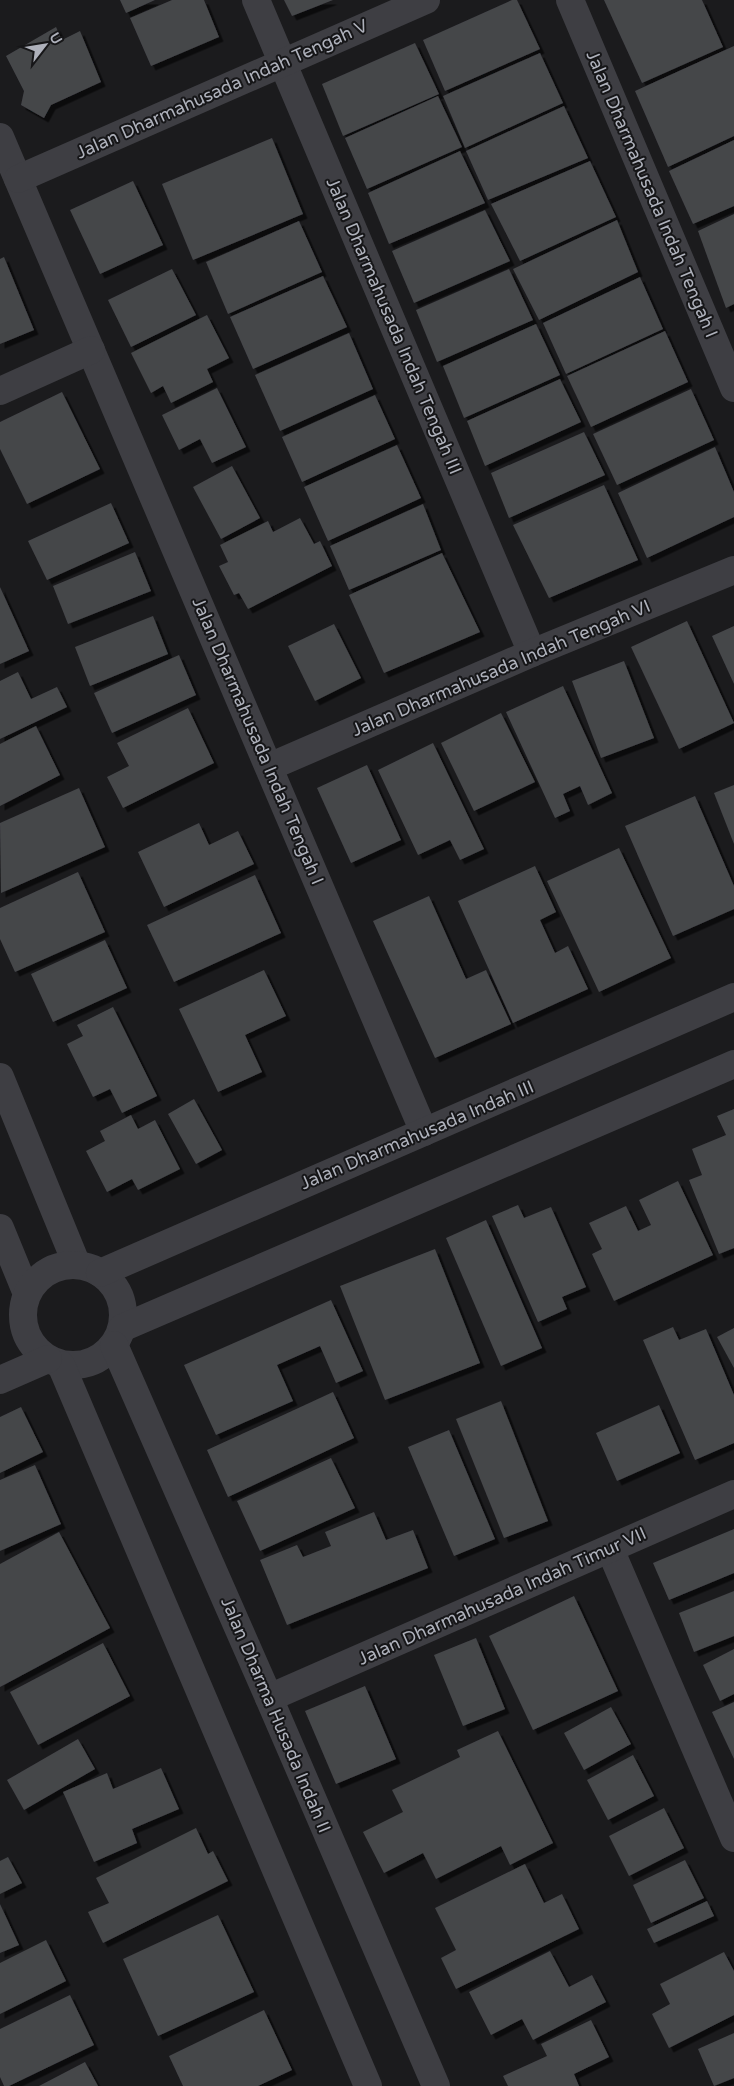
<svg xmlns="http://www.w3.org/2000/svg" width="734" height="2086" font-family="'Varela Round',sans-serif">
	<defs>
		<filter id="shadow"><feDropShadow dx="4.5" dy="4.5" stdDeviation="0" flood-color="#0009"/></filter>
	</defs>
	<rect width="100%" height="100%" fill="#1b1b1d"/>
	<g fill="#45464a" filter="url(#shadow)">
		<polygon points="120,0 155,0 126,13"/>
		<polygon points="172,0 204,0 219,37 151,66 130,18"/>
		<polygon points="284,0 333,0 292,16"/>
		<polygon points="512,0 517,0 540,49 445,91 423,40"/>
		<polygon points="604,0 702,0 723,47 642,83"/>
		<polygon points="56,27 62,40 80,31 101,82 51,105 44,118 21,105 24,91 6,56"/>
		<polygon points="415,43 439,94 343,136 322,84"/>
		<polygon points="734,46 734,136 668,167 635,91"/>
		<polygon points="540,53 563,103 465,148 443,96"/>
		<polygon points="438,96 462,147 367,189 345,138"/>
		<polygon points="564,106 588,158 488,200 466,151"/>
		<polygon points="272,138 303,214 193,260 162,184"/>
		<polygon points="734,140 734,206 693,224 669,171"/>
		<polygon points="460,151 485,203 389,244 368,193"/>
		<polygon points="590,161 616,217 520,261 491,204"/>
		<polygon points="133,181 163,245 100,274 70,210"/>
		<polygon points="485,210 510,261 414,303 392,251"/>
		<polygon points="734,214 734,304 726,308 698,231"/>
		<polygon points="617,220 638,272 539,320 513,269"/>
		<polygon points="299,221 322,272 228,314 206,262"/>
		<polygon points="4,257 34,330 0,344 0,259"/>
		<polygon points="172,269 196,315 131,347 108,300"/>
		<polygon points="509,269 533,320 437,362 416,310"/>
		<polygon points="323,276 347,327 253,369 230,317"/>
		<polygon points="640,277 663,329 566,374 543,323"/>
		<polygon points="207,315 229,358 207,369 213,382 171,403 163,386 151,393 131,353"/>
		<polygon points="536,324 560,375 464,418 443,366"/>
		<polygon points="665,331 688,382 591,427 567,376"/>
		<polygon points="349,333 373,389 280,431 255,375"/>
		<polygon points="560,379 581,422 485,466 467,421"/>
		<polygon points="217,388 246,447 212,463 200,439 179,450 162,415"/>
		<polygon points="691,389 714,440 617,485 593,434"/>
		<polygon points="62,392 100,469 27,504 0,449 0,422"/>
		<polygon points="375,395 395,439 302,482 282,437"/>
		<polygon points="584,432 605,475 509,518 491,473"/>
		<polygon points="397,445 421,498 328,541 304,487"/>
		<polygon points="715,447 734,492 734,517 647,558 618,493"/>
		<polygon points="232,466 260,518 221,539 193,487"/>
		<polygon points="604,485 638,560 549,598 513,525"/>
		<polygon points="111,503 129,543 47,580 28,541"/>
		<polygon points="423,504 441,550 349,590 330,546"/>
		<polygon points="300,518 314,544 320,541 332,566 248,609 239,593 234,595 219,566 228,562 220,545 268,521 273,532"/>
		<polygon points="135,552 151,591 68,624 53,586"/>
		<polygon points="442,553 480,632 384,673 349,595"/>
		<polygon points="0,587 29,651 0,664"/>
		<polygon points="153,616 168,654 90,686 75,647"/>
		<polygon points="687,621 734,723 679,749 631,647"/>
		<polygon points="334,624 361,678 315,701 288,646"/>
		<polygon points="734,626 734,684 712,636"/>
		<polygon points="179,655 196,695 112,733 94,693"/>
		<polygon points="624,661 654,738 601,758 572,681"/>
		<polygon points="18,672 31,699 57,687 67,707 0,739 0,681"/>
		<polygon points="563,686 612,793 588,805 580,786 563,794 570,811 555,818 506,712"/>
		<polygon points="188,708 214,763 123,808 107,777 129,766 117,743"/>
		<polygon points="501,713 535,782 474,811 441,743"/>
		<polygon points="36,726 60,775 0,806 0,744"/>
		<polygon points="433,743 484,849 460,860 450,840 418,855 378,770"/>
		<polygon points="367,765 401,840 351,863 317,788"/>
		<polygon points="734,785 734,844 714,793"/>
		<polygon points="79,788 105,847 1,893 0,823"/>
		<polygon points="695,796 734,886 734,909 673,936 625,826"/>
		<polygon points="199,823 209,845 238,831 254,864 164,907 138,852"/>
		<polygon points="619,848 671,958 599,992 547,881"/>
		<polygon points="535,866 556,912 540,920 555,953 568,946 588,989 513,1023 458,901"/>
		<polygon points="78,872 105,932 15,972 0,939 0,908"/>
		<polygon points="255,875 281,933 174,982 147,925"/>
		<polygon points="429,896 466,979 486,970 511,1024 435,1058 373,921"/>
		<polygon points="105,940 127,988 53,1022 31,974"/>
		<polygon points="264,970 286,1016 245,1035 262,1072 218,1092 179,1009"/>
		<polygon points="113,1007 157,1096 122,1113 110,1089 93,1097 67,1044 83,1036 77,1025"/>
		<polygon points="194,1099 222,1150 196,1164 168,1114"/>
		<polygon points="734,1109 734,1248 719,1254 689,1180 702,1175 692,1149 726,1135 717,1116"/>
		<polygon points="131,1115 138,1129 155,1120 180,1169 138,1190 132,1179 107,1192 86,1151 105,1141 100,1131"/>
		<polygon points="678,1181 713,1255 614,1301 592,1254 602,1249 589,1223 626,1206 638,1231 651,1225 639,1200"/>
		<polygon points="518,1205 524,1218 551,1207 586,1287 562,1297 567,1309 538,1322 492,1216"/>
		<polygon points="486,1220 542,1348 501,1366 446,1238"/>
		<polygon points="435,1249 480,1363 385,1400 340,1286"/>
		<polygon points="331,1300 363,1371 336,1383 320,1346 277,1365 293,1401 216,1435 184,1365"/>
		<polygon points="673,1327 679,1340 706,1329 734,1395 734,1443 695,1460 643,1340"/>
		<polygon points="734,1328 734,1368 717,1337"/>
		<polygon points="333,1392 354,1438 228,1497 207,1450"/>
		<polygon points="501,1401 548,1521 504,1538 456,1419"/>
		<polygon points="659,1405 680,1453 617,1481 596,1433"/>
		<polygon points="21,1407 43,1452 0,1473 0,1417"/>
		<polygon points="449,1430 495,1539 454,1556 408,1447"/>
		<polygon points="331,1458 355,1508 260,1551 237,1501"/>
		<polygon points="35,1465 61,1524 0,1551 0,1480"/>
		<polygon points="374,1512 386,1540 413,1530 428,1568 287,1625 260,1560 297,1545 303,1557 331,1546 325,1532"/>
		<polygon points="734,1529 734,1573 669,1600 653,1563"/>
		<polygon points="59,1532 110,1628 0,1687 0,1564"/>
		<polygon points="734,1591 734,1636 694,1652 679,1613"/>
		<polygon points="574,1596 618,1691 533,1730 489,1636"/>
		<polygon points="476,1638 505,1709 463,1726 434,1655"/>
		<polygon points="103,1643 130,1696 38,1745 10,1692"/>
		<polygon points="734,1649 734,1694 720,1701 703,1665"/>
		<polygon points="365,1686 396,1759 336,1784 305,1711"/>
		<polygon points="734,1702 734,1759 712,1712"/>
		<polygon points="611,1707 631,1744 584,1770 564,1733"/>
		<polygon points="498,1731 553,1843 510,1865 501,1846 436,1879 423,1853 384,1873 363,1832 403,1812 392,1790 460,1757 457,1750"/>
		<polygon points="78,1739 95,1769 24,1810 7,1780"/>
		<polygon points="633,1755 654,1796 608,1820 587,1780"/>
		<polygon points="161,1768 179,1809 132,1829 137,1843 94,1862 63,1792 107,1773 113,1789"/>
		<polygon points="664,1808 684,1848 629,1876 609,1836"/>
		<polygon points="196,1828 208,1854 213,1851 228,1881 103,1943 88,1912 109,1903 96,1878"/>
		<polygon points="8,1857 22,1883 0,1894 0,1861"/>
		<polygon points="685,1860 704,1898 651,1923 633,1885"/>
		<polygon points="525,1864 544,1903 562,1894 579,1929 456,1989 441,1958 456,1950 435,1908"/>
		<polygon points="707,1901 714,1916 654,1943 647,1929"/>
		<polygon points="0,1904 19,1945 0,1953"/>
		<polygon points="218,1915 254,1992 158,2036 123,1959"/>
		<polygon points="46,1940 66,1981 0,2014 0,1963"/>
		<polygon points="550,1951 569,1987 592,1975 606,2002 533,2040 522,2019 491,2035 469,1992"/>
		<polygon points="724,1952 734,1971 734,2015 669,2048 652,2014 670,2004 660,1984"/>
		<polygon points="70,1995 94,2045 9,2086 4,2086 0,2077 0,2029"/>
		<polygon points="264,2010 292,2070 258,2086 183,2086 169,2056"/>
		<polygon points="591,2020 609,2057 574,2074 579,2086 508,2086 503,2076 547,2056 541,2044"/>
		<polygon points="734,2033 734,2078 714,2086 698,2049"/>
		<polygon points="85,2062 98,2086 39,2086"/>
	</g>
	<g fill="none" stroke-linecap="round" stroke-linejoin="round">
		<g stroke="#3e3e43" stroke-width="28">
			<polyline points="256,0 532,653"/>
			<polyline points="570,0 734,388"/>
			<polyline points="0,137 424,1132"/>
			<polyline points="18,179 426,0"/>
			<polyline points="0,391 91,350"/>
			<polyline points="269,767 532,653 734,570"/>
			<polyline points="0,1077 77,1265"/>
			<polyline points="0,1228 27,1294"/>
			<circle cx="73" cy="1315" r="50"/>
			<polyline points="100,1273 734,997"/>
			<polyline points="122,1328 734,1064"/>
			<polyline points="114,1345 269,1698 436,2086"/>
			<polyline points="61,1365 368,2086"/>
			<polyline points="0,1380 48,1359"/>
			<polyline points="610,1549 734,1838"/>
			<polyline points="269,1698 734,1494"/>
		</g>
	</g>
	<g text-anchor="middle" stroke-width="4" stroke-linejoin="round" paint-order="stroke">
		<g font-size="18" fill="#aeb1bb" stroke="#161618">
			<text transform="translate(222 89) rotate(-24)" y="6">Jalan Dharmahusada Indah Tengah V</text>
			<text transform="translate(652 194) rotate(67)" y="6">Jalan Dharmahusada Indah Tengah I</text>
			<text transform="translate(394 326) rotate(67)" y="6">Jalan Dharmahusada Indah Tengah III</text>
			<text transform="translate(501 668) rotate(-23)" y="6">Jalan Dharmahusada Indah Tengah VI</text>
			<text transform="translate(258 741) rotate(67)" y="6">Jalan Dharmahusada Indah Tengah I</text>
			<text transform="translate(417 1135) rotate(-23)" y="6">Jalan Dharmahusada Indah III</text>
			<text transform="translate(502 1596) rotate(-24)" y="6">Jalan Dharmahusada Indah Timur VII</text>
			<text transform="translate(276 1715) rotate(67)" y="6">Jalan Dharma Husada Indah II</text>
		</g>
	</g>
	<g transform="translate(45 45) rotate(59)" stroke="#161618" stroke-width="4" paint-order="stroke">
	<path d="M0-4L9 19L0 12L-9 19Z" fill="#aeb1bb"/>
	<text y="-8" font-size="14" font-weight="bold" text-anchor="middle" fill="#aeb1bb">U</text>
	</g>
</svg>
